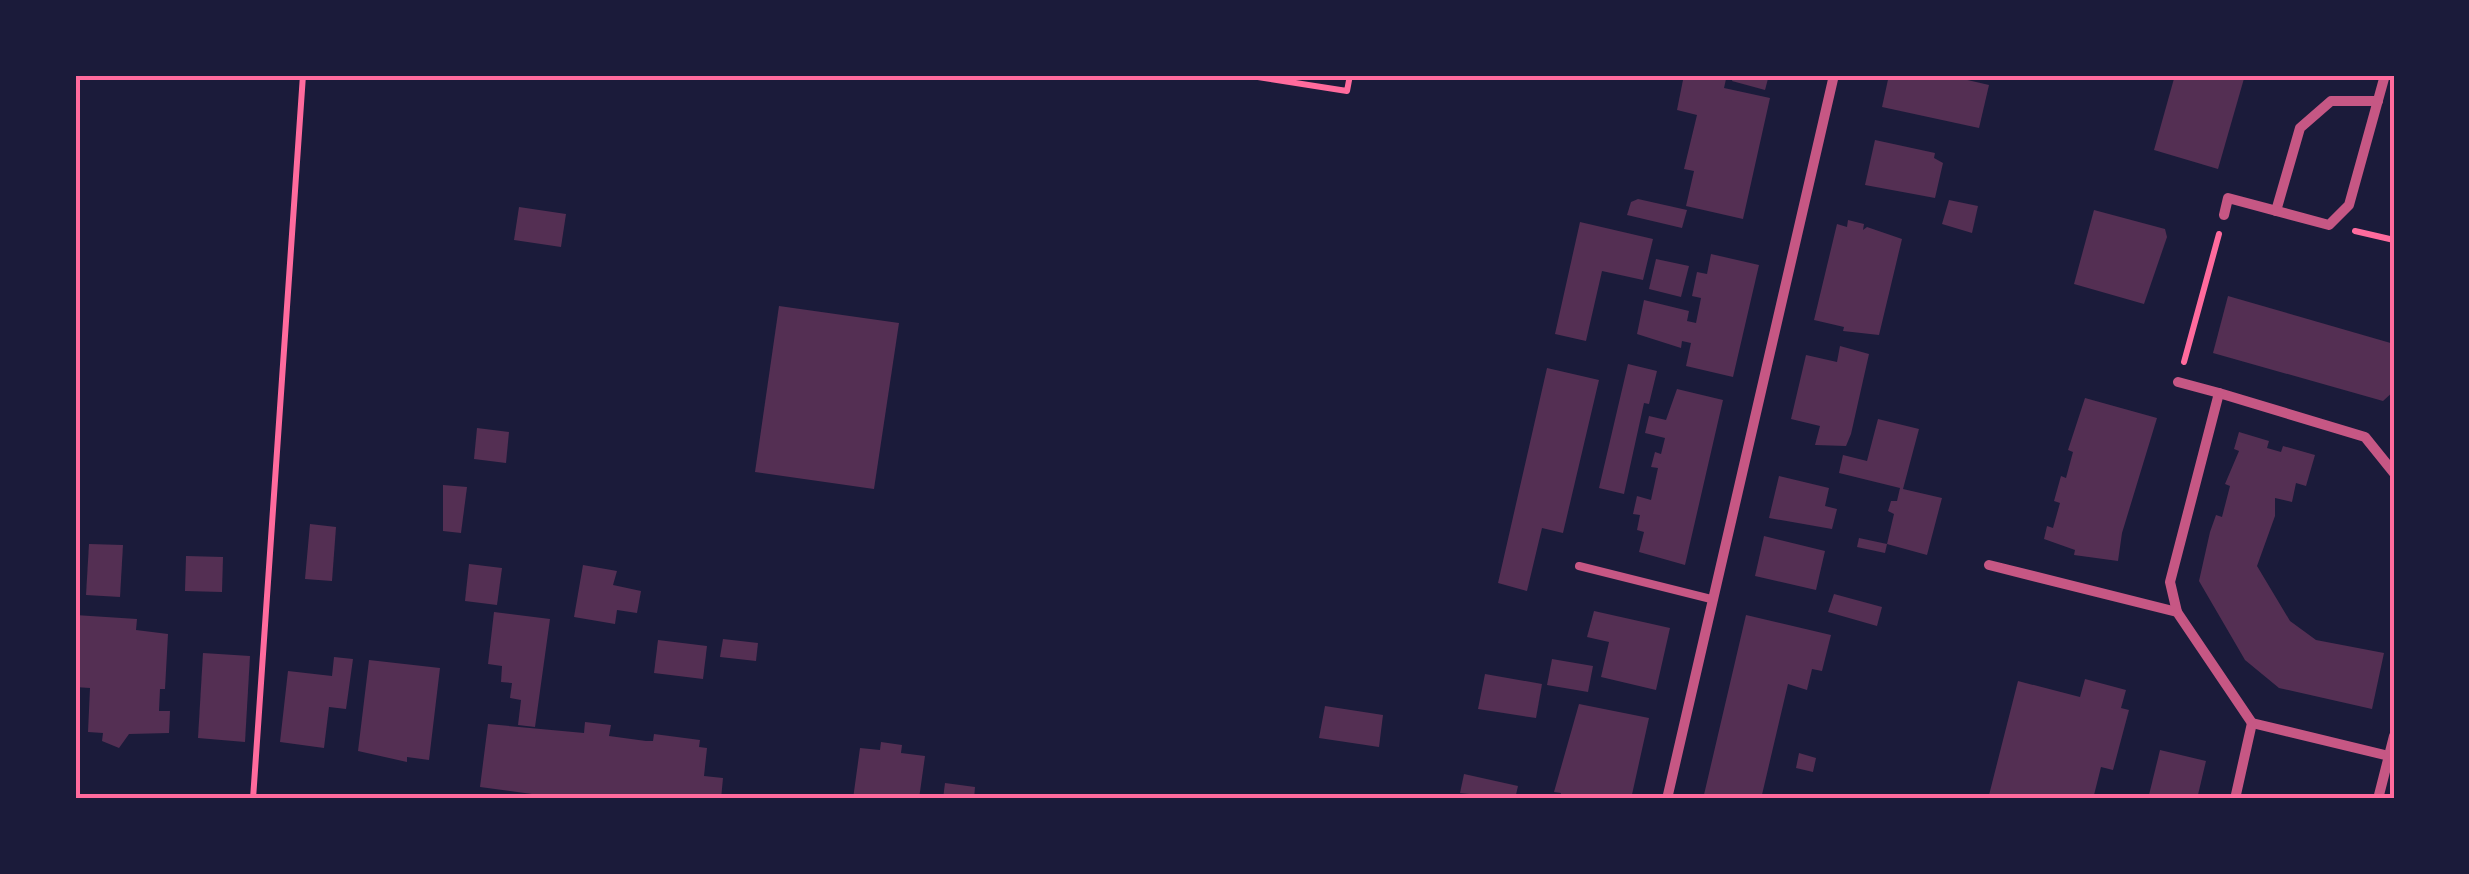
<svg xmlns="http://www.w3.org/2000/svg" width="2469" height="874" font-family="Georgia,serif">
	<rect width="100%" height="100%" fill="#1b1b3a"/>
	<g fill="#542f53">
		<polygon points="1684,75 1726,79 1724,88 1770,98 1743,219 1686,206 1694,171 1684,169 1697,115 1677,110"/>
		<polygon points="1734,75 1769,75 1765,90 1732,81"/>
		<polygon points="1889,75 1946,75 1989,85 1979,128 1882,107"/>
		<polygon points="2175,75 2245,75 2218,169 2154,150"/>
		<polygon points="1875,140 1935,153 1934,158 1943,163 1935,198 1865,185"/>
		<polygon points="1638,199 1687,210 1682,228 1627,215 1631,202"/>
		<polygon points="1949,200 1978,206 1972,233 1942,224"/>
		<polygon points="519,207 566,214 561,247 514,240"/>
		<polygon points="2094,210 2165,229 2167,237 2144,304 2074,284"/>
		<polygon points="1848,220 1864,224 1863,230 1867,227 1902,239 1879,335 1843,331 1844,327 1814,320 1837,224 1847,227"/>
		<polygon points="1580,222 1653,239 1643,280 1602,271 1586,341 1555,334"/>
		<polygon points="1711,254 1759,265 1733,377 1686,366 1691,343 1682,341 1681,348 1637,334 1644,300 1689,311 1687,321 1696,323 1701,298 1692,296 1697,272 1707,274"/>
		<polygon points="1656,259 1689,266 1681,297 1649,289"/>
		<polygon points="2228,296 2394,344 2394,391 2383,401 2213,353"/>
		<polygon points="779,306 899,323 874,489 755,472"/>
		<polygon points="1840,346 1869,354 1851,434 1846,446 1815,445 1820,426 1791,419 1806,355 1837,362"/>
		<polygon points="1628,364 1657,371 1649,404 1644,403 1624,494 1599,488"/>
		<polygon points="1547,368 1599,380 1563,533 1542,528 1527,591 1498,583"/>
		<polygon points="1677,389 1723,400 1685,565 1639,552 1644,532 1637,530 1640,515 1633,514 1637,496 1651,500 1658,468 1651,467 1655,452 1661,454 1665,438 1645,433 1649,416 1666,420"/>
		<polygon points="2085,398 2157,418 2122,533 2118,561 2074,555 2075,550 2044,539 2047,526 2053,528 2060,503 2054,501 2061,476 2066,478 2073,452 2068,450"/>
		<polygon points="1878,419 1919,429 1903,489 1942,498 1927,555 1887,544 1894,514 1888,511 1891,501 1897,501 1900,488 1839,473 1843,455 1867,461"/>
		<polygon points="477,428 509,432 506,463 474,459"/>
		<polygon points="2239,432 2269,441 2267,448 2281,452 2283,446 2315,455 2306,486 2296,483 2292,502 2275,498 2275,516 2257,566 2290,621 2316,640 2384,653 2372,709 2279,688 2245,660 2199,581 2210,532 2216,515 2222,517 2230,486 2225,484 2239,451 2234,449"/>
		<polygon points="1779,476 1829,488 1825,506 1837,509 1832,529 1769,518"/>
		<polygon points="443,485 467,487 461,533 443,531"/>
		<polygon points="310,524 336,527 332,581 305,579"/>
		<polygon points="1764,536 1825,551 1816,590 1755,576"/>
		<polygon points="1859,538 1887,544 1885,553 1857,547"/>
		<polygon points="89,544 123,545 120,597 86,595"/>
		<polygon points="186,556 223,557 222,592 185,591"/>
		<polygon points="469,564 502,568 497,605 465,601"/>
		<polygon points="583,565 617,571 613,585 641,591 637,613 617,610 615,624 574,617"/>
		<polygon points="1834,594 1882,607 1877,626 1828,612"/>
		<polygon points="1594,611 1670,628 1656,690 1601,677 1609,642 1587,637"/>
		<polygon points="494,612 550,619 535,727 518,725 521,700 510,698 512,683 501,682 502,666 488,664"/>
		<polygon points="75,615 137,619 136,630 168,634 165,689 160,689 159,711 170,711 169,733 129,734 119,748 102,741 103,733 88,732 90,688 75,687"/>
		<polygon points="1746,615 1831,635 1822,671 1812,669 1807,690 1788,684 1761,799 1703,799"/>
		<polygon points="723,639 758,643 756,661 720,657"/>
		<polygon points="658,640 707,646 703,679 654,673"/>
		<polygon points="203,653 250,656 245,742 198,738"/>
		<polygon points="334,657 353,659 346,709 329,707 324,748 280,742 288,671 332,676"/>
		<polygon points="1552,659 1593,666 1588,692 1547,685"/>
		<polygon points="369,660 440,668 429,760 407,757 407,762 358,751"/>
		<polygon points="1485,674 1542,684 1536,718 1478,709"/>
		<polygon points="2085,679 2126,690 2121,708 2129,710 2113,770 2101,767 2093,799 1988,799 2018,681 2080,697"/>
		<polygon points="1579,704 1649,718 1631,799 1560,799 1561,793 1554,792"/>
		<polygon points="1325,706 1383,715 1379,747 1319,738"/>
		<polygon points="585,722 611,725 609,736 646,741 653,741 654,734 700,740 699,747 707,748 704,776 723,778 721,799 569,799 480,787 488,724 584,733"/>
		<polygon points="881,742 902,745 901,753 925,756 919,799 853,799 860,748 880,750"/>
		<polygon points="2160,750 2206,761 2197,799 2148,799"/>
		<polygon points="1799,753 1816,758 1813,772 1796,768"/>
		<polygon points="1464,774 1518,786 1515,799 1460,793"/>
		<polygon points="945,783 975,787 974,799 943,799"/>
	</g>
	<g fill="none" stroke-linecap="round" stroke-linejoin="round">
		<g stroke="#ff6b9d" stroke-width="6">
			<polyline points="1245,75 1347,91 1350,75"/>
			<polyline points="2355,231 2394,240"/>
			<polyline points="2184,362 2219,234"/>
			<polyline points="253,799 303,75"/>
		</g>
		<polyline stroke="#c65784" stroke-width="8" points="1579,566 1711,599"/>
		<g stroke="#c65784" stroke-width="10">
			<polyline points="2276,211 2300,128 2331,101 2378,101"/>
			<polyline points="2224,215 2228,198 2329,225 2349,205 2385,75"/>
			<polyline points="2219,393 2365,437 2394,473"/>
			<polyline points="1989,565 2177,612 2252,723 2389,756"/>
			<polyline points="2177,612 2170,582 2219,393 2178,382"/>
			<polyline points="1667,799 1834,75"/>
			<polyline points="2235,799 2252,723"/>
			<polyline points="2378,799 2394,736"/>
		</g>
	</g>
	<rect width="2469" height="874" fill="none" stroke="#1b1b3a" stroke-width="155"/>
	<rect x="78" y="78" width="2314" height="718" fill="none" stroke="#ff6b9d" stroke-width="4"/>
</svg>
